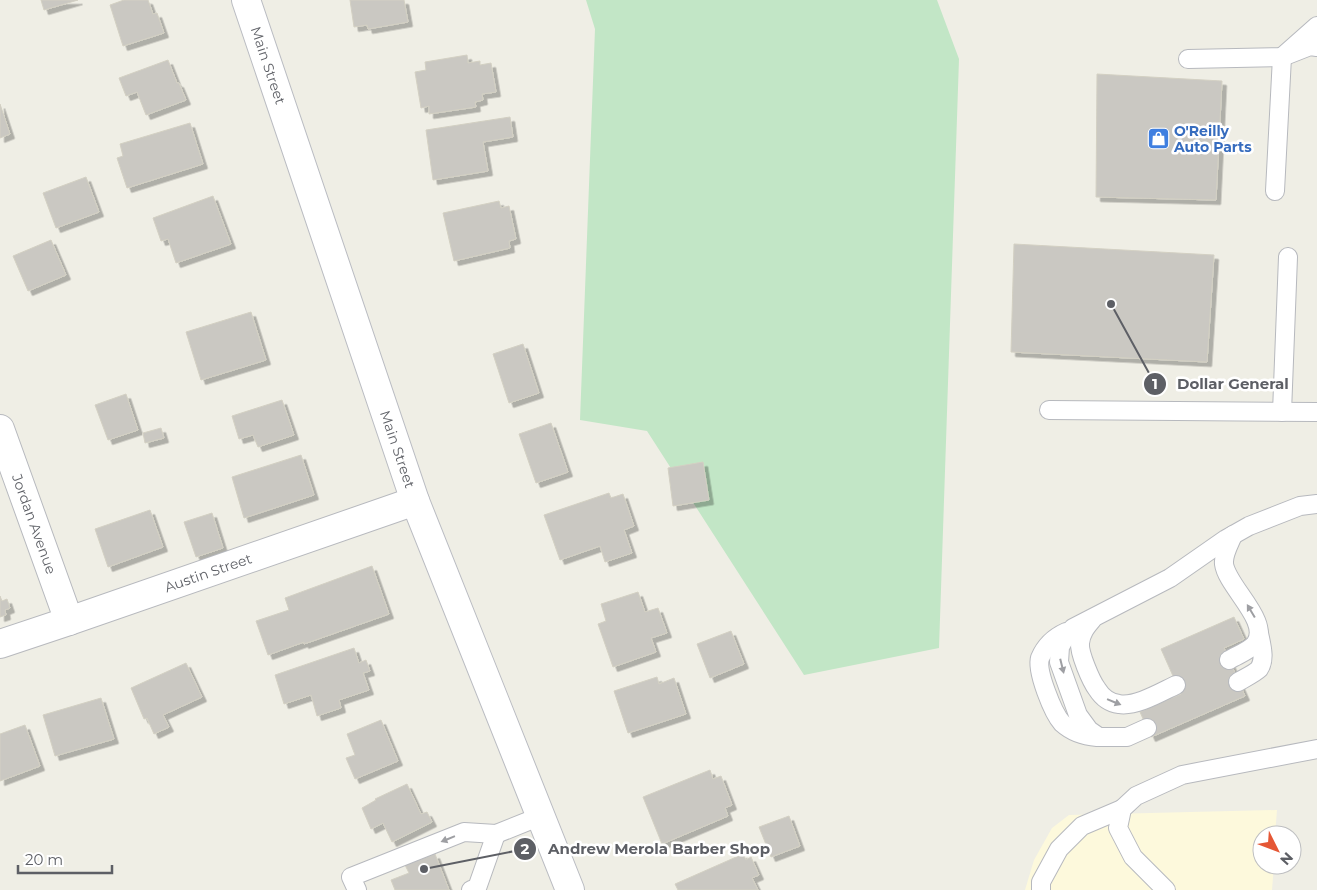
<svg xmlns="http://www.w3.org/2000/svg" width="1317" height="890" font-family="Montserrat,sans-serif">
	<defs>
		<filter id="shadow"><feDropShadow dx="4.5" dy="4.5" stdDeviation="0" flood-color="#0004"/></filter>
	</defs>
	<rect width="100%" height="100%" fill="#efeee5"/>
	<polygon fill="#fdf9dc" points="1277,810 1275,835 1262,835 1262,865 1274,865 1272,890 1025,890 1034,860 1052,828 1069,815"/>
	<polygon fill="#c2e6c6" points="586,0 937,0 959,59 939,648 804,675 647,431 580,420 595,29"/>
	<g fill="#cac8c2" stroke="#d3d0c3" filter="url(#shadow)">
		<polygon points="41,0 78,0 44,10"/>
		<polygon points="124,0 148,0 153,14 157,13 164,33 123,46 110,5"/>
		<polygon points="350,0 404,0 408,22 368,29 367,25 354,27"/>
		<polygon points="467,55 468,63 480,61 480,65 491,63 496,92 482,94 483,100 475,102 476,107 429,114 429,106 421,108 415,72 426,70 425,62"/>
		<polygon points="168,60 177,83 179,83 186,100 146,115 137,92 126,96 119,78"/>
		<polygon points="1097,74 1222,81 1216,200 1096,197"/>
		<polygon points="0,104 10,134 0,138"/>
		<polygon points="510,117 513,137 483,142 488,171 433,180 426,130"/>
		<polygon points="190,123 203,164 127,188 117,158 123,156 120,144"/>
		<polygon points="86,177 99,212 56,228 43,193"/>
		<polygon points="213,196 231,244 176,263 168,239 161,241 153,218"/>
		<polygon points="499,201 501,208 509,206 516,239 509,241 510,248 454,261 443,213"/>
		<polygon points="51,240 66,275 28,291 13,256"/>
		<polygon points="1014,244 1214,255 1207,362 1011,352"/>
		<polygon points="251,312 266,360 201,380 186,332"/>
		<polygon points="523,344 539,393 509,403 493,354"/>
		<polygon points="126,394 138,430 108,440 95,405"/>
		<polygon points="282,400 294,435 258,447 253,435 239,439 232,416"/>
		<polygon points="551,423 568,472 536,483 519,434"/>
		<polygon points="161,428 164,438 145,443 143,433"/>
		<polygon points="301,455 314,495 244,518 232,477"/>
		<polygon points="703,462 709,500 673,506 668,468"/>
		<polygon points="609,493 611,498 623,494 634,526 624,530 632,553 605,562 600,546 560,560 544,515"/>
		<polygon points="150,510 163,547 108,567 95,529"/>
		<polygon points="212,513 223,548 196,557 184,522"/>
		<polygon points="372,566 389,614 304,644 304,642 268,655 256,621 289,610 285,598"/>
		<polygon points="638,592 645,612 658,608 667,633 651,638 656,652 613,667 598,624 606,621 601,604"/>
		<polygon points="0,596 2,601 7,599 10,608 5,610 6,615 0,617"/>
		<polygon points="1234,617 1244,639 1224,648 1245,696 1151,737 1140,712 1181,694 1161,649"/>
		<polygon points="731,631 744,664 710,678 697,644"/>
		<polygon points="354,648 359,663 366,660 370,671 363,673 369,690 339,700 341,708 317,716 311,695 284,704 275,675"/>
		<polygon points="186,663 202,697 163,715 169,727 154,734 147,718 144,719 131,688"/>
		<polygon points="657,677 659,684 674,678 686,714 628,733 614,691"/>
		<polygon points="101,698 114,739 55,756 43,715"/>
		<polygon points="381,720 398,761 355,779 346,758 355,755 347,734"/>
		<polygon points="25,725 40,766 0,781 0,734"/>
		<polygon points="710,770 713,779 721,776 732,805 725,808 728,816 662,844 643,797"/>
		<polygon points="407,784 421,814 427,812 432,822 392,842 383,823 371,829 362,808 376,800 375,799"/>
		<polygon points="789,816 800,846 771,857 759,827"/>
		<polygon points="435,854 449,890 395,890 391,880 409,873 405,865"/>
		<polygon points="743,854 746,860 751,857 759,875 752,878 758,890 678,890 675,884"/>
	</g>
	<g fill="none" stroke-linecap="round" stroke-linejoin="round">
		<defs>
			<g id="lane">
				<polyline points="1188,59 1282,57 1310,46 1317,47"/>
				<polyline points="1275,191 1282,57 1317,26"/>
				<polyline points="1049,410 1317,412"/>
				<polyline points="1282,412 1288,257"/>
				<path d="M1092,620C1086,627 1081,633 1080,643C1079,653 1091,681 1097,689C1102,697 1110,703 1119,704C1136,707 1161,692 1176,685"/>
				<path d="M1066,632C1055,637 1045,646 1040,658C1036,671 1053,713 1062,723C1072,732 1084,736 1097,737"/>
				<path d="M1229,660C1237,655 1249,651 1255,644C1272,622 1227,587 1224,564C1223,554 1230,543 1233,535"/>
				<path d="M1238,682C1243,679 1255,673 1259,669C1266,659 1261,644 1259,633"/>
				<polyline points="1147,728 1127,737 1099,737 1089,730 1078,715 1059,662 1060,647 1066,636 1073,628 1170,578 1226,539 1249,526 1300,506 1317,504"/>
				<polyline points="357,890 351,877 464,832 496,834 541,816"/>
				<polyline points="471,890 477,888 496,834"/>
				<polyline points="1041,890 1041,882 1059,849 1082,826 1122,809"/>
				<polyline points="1166,890 1133,857 1118,828 1122,809 1136,796 1182,775 1317,749"/>
			</g>
			<g id="street">
				<path id="s1" d="M0,429L69,621"/>
				<path id="s2" d="M0,644L69,621L415,501"/>
			</g>
			<g id="secondary">
				<path id="s3" d="M246,0L415,501L570,890"/>
			</g>
		</defs>
		<use href="#lane" stroke="#b7b9be" stroke-width="20"/>
		<use href="#street" stroke="#b7b9be" stroke-width="30"/>
		<use href="#secondary" stroke="#babcc2" stroke-width="30"/>
		<use href="#lane" stroke="#fff" stroke-width="18"/>
		<use href="#street" stroke="#fff" stroke-width="28"/>
		<use href="#secondary" stroke="#fff" stroke-width="28"/>
	</g>
	<defs><path id="oneway-solid" d="M-6-.8H1V-3.2L6.5 0L1 3.2V.8H-6Z" transform="scale(1.25)"/></defs>
	<g fill="#9e9fa3">
		<use href="#oneway-solid" transform="translate(1251 611) rotate(-121)"/>
		<use href="#oneway-solid" transform="translate(1062 666) rotate(76)"/>
		<use href="#oneway-solid" transform="translate(1114 702) rotate(22)"/>
		<use href="#oneway-solid" transform="translate(448 839) rotate(158)"/>
	</g>
	<defs>
		<symbol id="shop-square" viewBox="-11 -11 22 22"><rect x="-9" y="-9" width="18" height="18" rx="4" fill="#3f7fe0" stroke="#fff"/><path d="M-5-2.5h2.3a2.7 3.5 0 0 1 5.4 0H5L5.5 6h-11ZM-1.5-2.5h3a1.5 2.3 0 0 0-3 0Z" fill="#fff"/></symbol>
	</defs>
	<g fill-rule="evenodd">
		<use href="#shop-square" x="1146" y="126" width="25" height="25"/>
	</g>
	<g text-anchor="middle" stroke-width="5" stroke-linejoin="round" paint-order="stroke">
		<g font-size="14" fill="#5d5f65" stroke="#fff">
			<text dy="5" stroke="none"><textPath href="#s3" startOffset="69">Main Street</textPath></text>
			<text dy="5" stroke="none"><textPath href="#s3" startOffset="474">Main Street</textPath></text>
			<text dy="5" stroke="none"><textPath href="#s1" startOffset="101">Jordan Avenue</textPath></text>
			<text dy="5" stroke="none"><textPath href="#s2" startOffset="220">Austin Street</textPath></text>
		</g>
		<g font-size="14" font-weight="bold" fill="#366cbe" stroke="#fff" text-anchor="start">
			<text x="1174" y="136">O'Reilly<tspan x="1174" dy="16">Auto Parts</tspan></text>
		</g>
	</g>
	<path fill="none" stroke="#5d5f65" stroke-width="2" d="M1111 304L1155 384M424 869L525 849"/>
	<g fill="#5d5f65" stroke="#fff" stroke-width="2">
		<circle cx="1111" cy="304" r="5"/>
		<circle cx="424" cy="869" r="5"/>
		<circle cx="1155" cy="384" r="12"/>
		<circle cx="525" cy="849" r="12"/>
	</g>
	<g font-size="15" text-anchor="middle" font-weight="bold" fill="#fff">
		<text x="1155" y="389">1</text>
		<text x="525" y="854">2</text>
	</g>
	<g font-size="15" text-anchor="middle" font-weight="bold" fill="#5d5f65" stroke="#fff" stroke-width="5" stroke-linejoin="round" paint-order="stroke">
		<text x="1233" y="389">Dollar General</text>
		<text x="659" y="854">Andrew Merola Barber Shop</text>
	</g>
	<g transform="translate(1277 850) rotate(132)"><circle r="24" fill="#ffffff" stroke="#bebfc1"/>
	<path d="M0-4L9 19L0 12L-9 19Z" fill="#e55735"/>
	<text y="-8" font-size="14" font-weight="bold" text-anchor="middle" fill="#5d5f65">N</text>
	</g>
	<path d="M18 865v8h94v-8" fill="none" stroke="#5d5f65" stroke-width="2.5"/>
	<text x="25" y="865" font-size="15" fill="#5d5f65" stroke="#ffffff" stroke-width="4" paint-order="stroke">20 m</text>
</svg>
